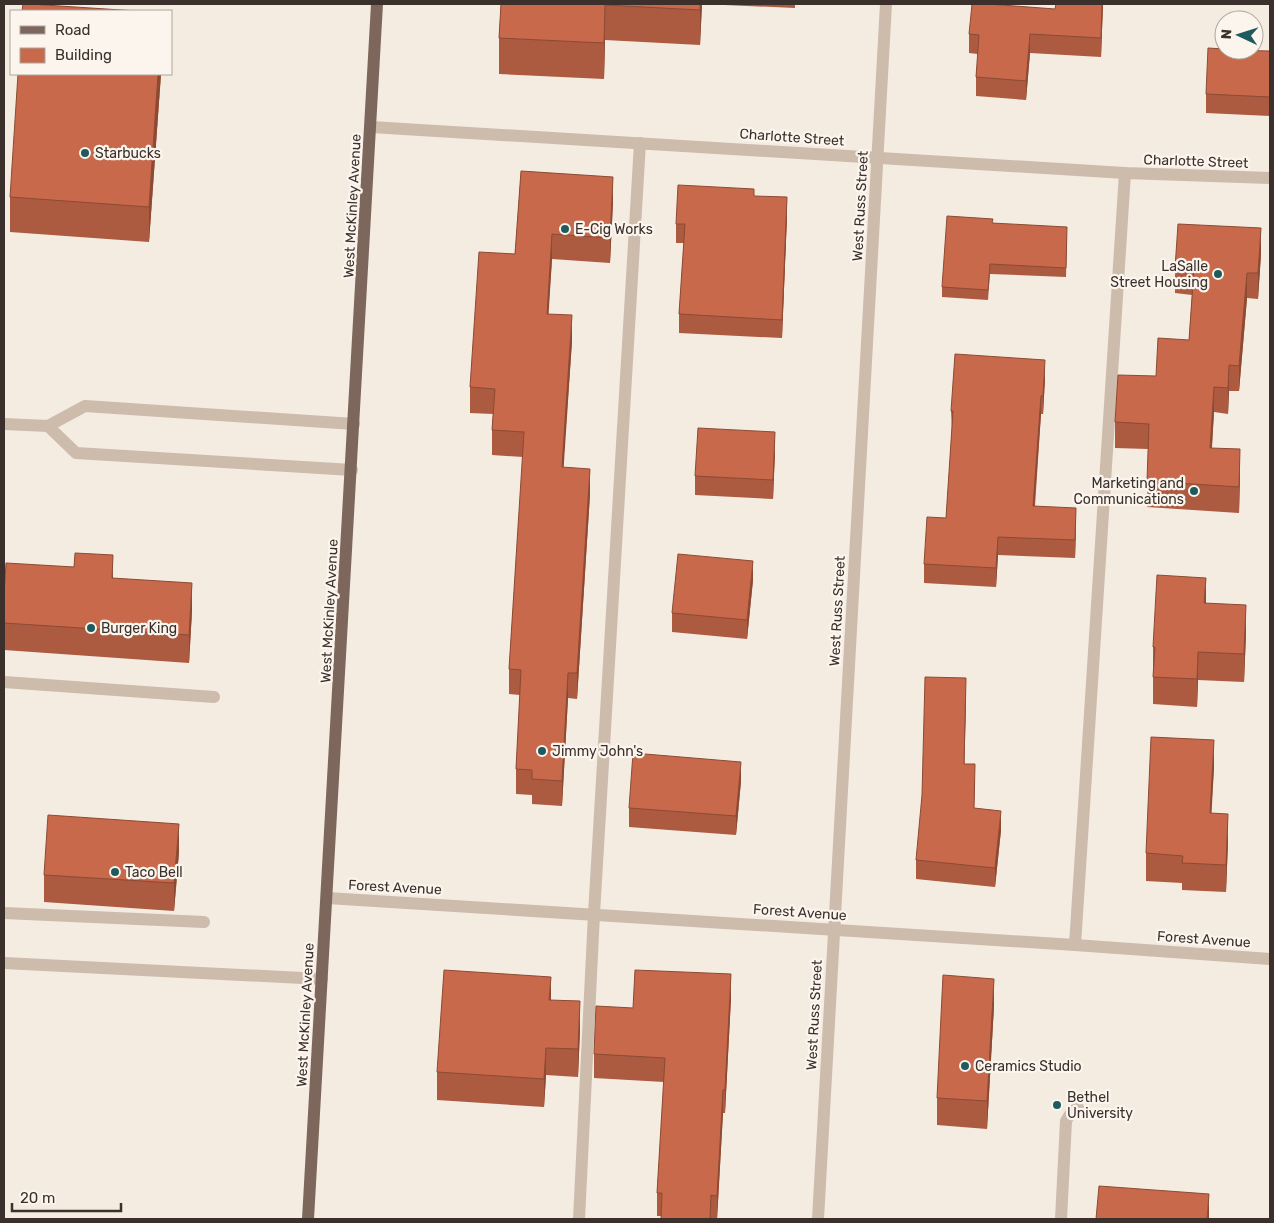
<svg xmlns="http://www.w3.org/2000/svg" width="1274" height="1223" font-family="Rubik,sans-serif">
	<rect width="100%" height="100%" fill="#f4ebe1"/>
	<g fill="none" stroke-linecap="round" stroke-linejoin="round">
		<g stroke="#cdbbac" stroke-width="12">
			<polyline points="371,127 1125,173 1270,178"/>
			<polyline points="4,424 48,426 85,406 354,424"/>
			<polyline points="48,426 76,453 352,470"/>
			<polyline points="4,682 214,697"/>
			<polyline points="327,898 1075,945 1270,959"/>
			<polyline points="4,913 204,922"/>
			<polyline points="1075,945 1125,173"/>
			<polyline points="4,963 322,979"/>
			<polyline points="579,1219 594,914 640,143"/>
			<polyline points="818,1219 886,4"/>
			<polyline points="1061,1219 1066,1121 1072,1111 1078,1108"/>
		</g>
		<polyline stroke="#7d675c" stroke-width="12" points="308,1219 377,4"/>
	</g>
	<g fill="#ac5a40">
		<polygon points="501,4 795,4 795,8 702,4 700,45 605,40 604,79 499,74 499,38"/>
		<polygon points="1103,4 1101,57 1030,53 1026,100 976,96 976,77 978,54 969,53 969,34 1055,9"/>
		<polygon points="1270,51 1270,116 1206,113 1206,94"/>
		<polygon points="161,74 149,242 10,232 10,197"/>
		<polygon points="521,171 613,202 610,263 552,259 548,314 572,341 563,467 590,494 577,699 568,698 562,806 532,804 532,795 516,794 516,769 520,695 509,694 509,669 523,457 492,455 492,430 493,414 470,413 470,387 515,254"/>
		<polygon points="754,196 787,216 782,338 679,333 679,314 684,243 676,243 676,224"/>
		<polygon points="993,223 1067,236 1066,277 990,274 988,300 942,297 942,287"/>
		<polygon points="1261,254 1258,299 1247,298 1239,391 1229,391 1228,414 1214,412 1212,448 1240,475 1239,513 1147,507 1148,449 1115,448 1115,422 1156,376 1189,340 1192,295 1175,293 1175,268"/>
		<polygon points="1045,378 1043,414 1041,414 1035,506 1076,526 1075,558 998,555 996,587 924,583 924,564 946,518 952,429 951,411"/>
		<polygon points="775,451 773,499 695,495 695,476"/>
		<polygon points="113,578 192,611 189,663 4,650 4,595"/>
		<polygon points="753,580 747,639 672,632 672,613"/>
		<polygon points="1206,603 1246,633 1244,682 1198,680 1197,707 1153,704 1153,647"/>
		<polygon points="966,697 964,764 975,783 974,808 1001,830 995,887 916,879 916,860"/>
		<polygon points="1214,767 1211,813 1228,842 1226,892 1182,890 1182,883 1146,881 1146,853"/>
		<polygon points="741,781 736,835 629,827 629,808"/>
		<polygon points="179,852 174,911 44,902 44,875"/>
		<polygon points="731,998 725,1113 723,1113 717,1219 661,1219 661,1216 657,1216 657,1193 664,1082 594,1078 594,1054 633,1008"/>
		<polygon points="551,1000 580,1029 578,1077 546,1075 544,1107 437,1100 437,1072"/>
		<polygon points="994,1006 987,1129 937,1125 937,1098"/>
	</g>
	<g fill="#8c4a34">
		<polygon points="700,4 702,4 700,45"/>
		<polygon points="1102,4 1103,4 1101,57 1101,38"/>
		<polygon points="605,5 605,40 604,79 604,43"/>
		<polygon points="1030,34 1030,53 1026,100 1026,81"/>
		<polygon points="158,74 161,74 149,242 149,207"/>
		<polygon points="613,177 613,202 610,263 610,238"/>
		<polygon points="787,197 787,216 782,338 782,320"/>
		<polygon points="1261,228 1261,254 1258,299 1258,273"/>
		<polygon points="552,234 552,259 547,339 547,314"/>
		<polygon points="1247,273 1247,298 1239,391 1239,366"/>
		<polygon points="572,315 572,341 562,492 562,467"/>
		<polygon points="1045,360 1045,378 1043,414 1043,396"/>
		<polygon points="1229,365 1229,391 1228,414 1228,388"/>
		<polygon points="1214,387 1214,412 1210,473 1210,448"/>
		<polygon points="1041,396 1041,414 1033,524 1033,506"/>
		<polygon points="775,432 775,451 773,499 773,480"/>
		<polygon points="1240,449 1240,475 1239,513 1239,487"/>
		<polygon points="590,469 590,494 577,699 577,673"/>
		<polygon points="1076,508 1076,526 1075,558 1075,540"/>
		<polygon points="998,537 998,555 996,587 996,568"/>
		<polygon points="113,555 113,583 112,578"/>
		<polygon points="753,561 753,580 747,639 747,620"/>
		<polygon points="1206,578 1206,605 1204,603"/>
		<polygon points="192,583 192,611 189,663 189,635"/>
		<polygon points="1246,605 1246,633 1244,682 1244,654"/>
		<polygon points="1198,652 1198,680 1197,707 1197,679"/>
		<polygon points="568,673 568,698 562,806 562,781"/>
		<polygon points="966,678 966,697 964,783 964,764"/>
		<polygon points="1214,740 1214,767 1210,841 1210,813"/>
		<polygon points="741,762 741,781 736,835 736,816"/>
		<polygon points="1001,811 1001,830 995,887 995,868"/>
		<polygon points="1228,814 1228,842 1226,892 1226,865"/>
		<polygon points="179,824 179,852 174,911 174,883"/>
		<polygon points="731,974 731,998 725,1113 725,1090"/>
		<polygon points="551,977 551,1004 549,1000"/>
		<polygon points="994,979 994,1006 987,1129 987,1101"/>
		<polygon points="580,1001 580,1029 578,1077 578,1049"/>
		<polygon points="546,1048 546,1075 544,1107 544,1079"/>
		<polygon points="723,1090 723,1113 717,1219 717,1196"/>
		<polygon points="1209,1194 1209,1219 1207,1219"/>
	</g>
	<g fill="#c8694b" stroke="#8c4a34">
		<polygon points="23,4 29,4 137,11 22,11"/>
		<polygon points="501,4 700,4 700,10 605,5 604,43 499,38"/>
		<polygon points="972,4 988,4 1055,9 1056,4 1102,4 1101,38 1030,34 1026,81 976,77 979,35 969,34"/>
		<polygon points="1208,48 1224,49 1224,50 1270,51 1270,97 1206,94"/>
		<polygon points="18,74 158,74 149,207 10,197"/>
		<polygon points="521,171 613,177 610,238 552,234 547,314 572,315 562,467 590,469 577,673 568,673 562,781 532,779 532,770 516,769 521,670 509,669 524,432 492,430 495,389 470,387 479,252 515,254"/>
		<polygon points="678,185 754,189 754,196 787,197 782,320 679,314 685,224 676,224"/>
		<polygon points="947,216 993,219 992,223 1067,227 1066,268 990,264 988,290 942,287"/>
		<polygon points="1178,224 1261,228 1258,273 1247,273 1239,366 1229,365 1228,388 1214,387 1210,448 1240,449 1239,487 1147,481 1149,424 1115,422 1118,375 1156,376 1158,338 1189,340 1194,269 1175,268"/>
		<polygon points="955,354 1045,360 1043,396 1041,396 1033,506 1076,508 1075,540 998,537 996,568 924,564 927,517 946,518 953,411 951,411"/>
		<polygon points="698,428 775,432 773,480 695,476"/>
		<polygon points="75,553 113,555 112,578 192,583 189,635 4,623 4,595 6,563 74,567"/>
		<polygon points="678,554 753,561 747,620 672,613"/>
		<polygon points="1157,575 1206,578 1204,603 1246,605 1244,654 1198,652 1197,679 1153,677 1155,647 1153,647"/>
		<polygon points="925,677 966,678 964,764 975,764 974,808 1001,811 995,868 916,860 922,795"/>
		<polygon points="1151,737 1214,740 1210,813 1228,814 1226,865 1182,863 1183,856 1146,853"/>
		<polygon points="633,753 741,762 736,816 629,808"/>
		<polygon points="48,815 179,824 174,883 44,875"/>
		<polygon points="444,970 551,977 549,1000 580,1001 578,1049 546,1048 544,1079 437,1072"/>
		<polygon points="635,970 731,974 725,1090 723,1090 717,1196 711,1195 710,1219 661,1219 662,1193 657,1193 665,1058 594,1054 596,1006 633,1008"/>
		<polygon points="943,975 994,979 987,1101 937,1098"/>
		<polygon points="1099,1186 1209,1194 1207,1219 1096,1219"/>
	</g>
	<g fill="#1f5a5e" stroke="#fbf5ee" stroke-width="2">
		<circle cx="85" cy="153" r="5"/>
		<circle cx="565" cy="229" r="5"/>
		<circle cx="1218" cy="274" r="5"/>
		<circle cx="1194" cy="491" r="5"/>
		<circle cx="91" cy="628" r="5"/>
		<circle cx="542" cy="751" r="5"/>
		<circle cx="115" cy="872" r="5"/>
		<circle cx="965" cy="1066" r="5"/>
		<circle cx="1057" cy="1105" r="5"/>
	</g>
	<g text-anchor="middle" stroke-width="4.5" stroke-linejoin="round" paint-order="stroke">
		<g font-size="14" fill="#3b302b" stroke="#fbf5ee">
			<text transform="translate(792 137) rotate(4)" y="5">Charlotte Street</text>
			<text transform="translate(1196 161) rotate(2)" y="5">Charlotte Street</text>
			<text transform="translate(352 206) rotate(-87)" y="5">West McKinley Avenue</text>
			<text transform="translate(860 206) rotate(-87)" y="5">West Russ Street</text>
			<text transform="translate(329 611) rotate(-87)" y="5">West McKinley Avenue</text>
			<text transform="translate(837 611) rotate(-87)" y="5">West Russ Street</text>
			<text transform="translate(395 887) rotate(3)" y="5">Forest Avenue</text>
			<text transform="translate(800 912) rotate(4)" y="5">Forest Avenue</text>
			<text transform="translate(1204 939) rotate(4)" y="5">Forest Avenue</text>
			<text transform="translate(305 1015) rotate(-87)" y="5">West McKinley Avenue</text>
			<text transform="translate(814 1015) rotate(-87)" y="5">West Russ Street</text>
		</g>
		<g font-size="14" fill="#3b302b" stroke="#fbf5ee" text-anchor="start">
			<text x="95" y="158">Starbucks</text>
			<text x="575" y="234">E-Cig Works</text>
			<text x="1208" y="271" text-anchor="end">LaSalle<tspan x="1208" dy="16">Street Housing</tspan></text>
			<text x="1184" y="488" text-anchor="end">Marketing and<tspan x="1184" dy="16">Communications</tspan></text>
			<text x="101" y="633">Burger King</text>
			<text x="552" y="756">Jimmy John's</text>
			<text x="125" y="877">Taco Bell</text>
			<text x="975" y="1071">Ceramics Studio</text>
			<text x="1067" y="1102">Bethel<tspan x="1067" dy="16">University</tspan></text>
		</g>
	</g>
	<rect width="1274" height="1223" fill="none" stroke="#3b302b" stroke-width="10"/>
	<rect x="10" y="10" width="162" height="65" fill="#fbf5ee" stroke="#aea6a0"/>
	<rect x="20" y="26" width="25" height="8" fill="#7d675c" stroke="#aea6a0"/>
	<text x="55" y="35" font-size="15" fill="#3b302b">Road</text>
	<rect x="20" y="48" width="25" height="15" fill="#c8694b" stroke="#aea6a0"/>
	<text x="55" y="60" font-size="15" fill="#3b302b">Building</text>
	<g transform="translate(1239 35) rotate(274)"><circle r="24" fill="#fbf5ee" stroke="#aea6a0"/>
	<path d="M0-4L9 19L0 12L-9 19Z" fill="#1f5a5e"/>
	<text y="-8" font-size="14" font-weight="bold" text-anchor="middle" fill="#3b302b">N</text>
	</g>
	<path d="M12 1203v8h109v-8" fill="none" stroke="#3b302b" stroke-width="2.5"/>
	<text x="20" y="1203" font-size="15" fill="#3b302b" stroke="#fbf5ee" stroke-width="4" paint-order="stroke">20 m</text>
</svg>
